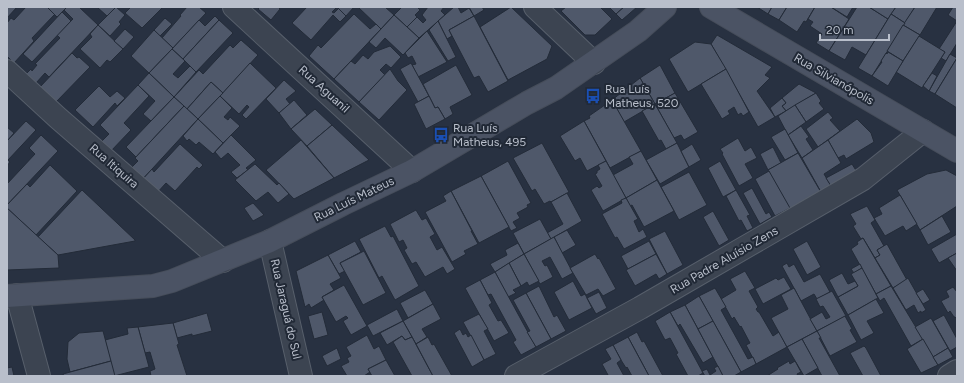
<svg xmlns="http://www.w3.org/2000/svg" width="964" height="383" font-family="Figtree,sans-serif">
	<rect width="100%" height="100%" fill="#283141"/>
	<g fill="#4f586a" stroke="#232b38">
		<polygon points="7,7 17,7 7,18"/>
		<polygon points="26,7 47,7 55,14 32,38 34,41 14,63 7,56 7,23 11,18 14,20"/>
		<polygon points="47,7 67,7 57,17"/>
		<polygon points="67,7 79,7 98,25 49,77 45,73 36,83 26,74 31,69 32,71 37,65 35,64 60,38 57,35 73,19 64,10"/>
		<polygon points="97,7 114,7 115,8 107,16"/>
		<polygon points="116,7 125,15 119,22 121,24 110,36 98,25"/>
		<polygon points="131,7 163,7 142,28 125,13"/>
		<polygon points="187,7 199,7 206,13 173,48 162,38 181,16 180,15"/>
		<polygon points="260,7 280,7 279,8 280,9 271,20 258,9"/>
		<polygon points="307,7 337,7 332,12 334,13 339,8 346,16 340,22 333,15 311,40 292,23"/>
		<polygon points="337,7 354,7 346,16"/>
		<polygon points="358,7 385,7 394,15 381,29"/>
		<polygon points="402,7 420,7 418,8 420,10 415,15 417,17 407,27 394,15"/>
		<polygon points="428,7 444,7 441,11 445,15 419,38 407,27 417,17 423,23 426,20 422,15"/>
		<polygon points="454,7 458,7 461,13 469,8 474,16 449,30 452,36 447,39 438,21"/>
		<polygon points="469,7 482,7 484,10 474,16"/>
		<polygon points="511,7 552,46 547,59 508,80 480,27"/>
		<polygon points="566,7 600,7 612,19 595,35 585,35 561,11"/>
		<polygon points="609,7 624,7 616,14"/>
		<polygon points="624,7 637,7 622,20 616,14"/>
		<polygon points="757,7 772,7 768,14"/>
		<polygon points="772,7 787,7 779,20 768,14"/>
		<polygon points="787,7 815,7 806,22 804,21 797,32 779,20"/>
		<polygon points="815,7 831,7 849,19 829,51 816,43 822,34 810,26 813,22 808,19"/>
		<polygon points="831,7 853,7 847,17"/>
		<polygon points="857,7 869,7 888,19 866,55 852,47 845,60 829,51"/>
		<polygon points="869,7 896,7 888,19"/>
		<polygon points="896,7 915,7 905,23 891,14"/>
		<polygon points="915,7 937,7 920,35 903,25"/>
		<polygon points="953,7 957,7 957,43 946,61 941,58 945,52 939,49 957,21 948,15"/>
		<polygon points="62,12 71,21 32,62 23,54"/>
		<polygon points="354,14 370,29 376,24 381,29 334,79 309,56 318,45 321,48"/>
		<polygon points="891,14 905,23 872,76 858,68"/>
		<polygon points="394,15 419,38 403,55 385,38 376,48 369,42"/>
		<polygon points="215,16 219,20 183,59 172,49 199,20 205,26"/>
		<polygon points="474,16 508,81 488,92 479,76 474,78 449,30"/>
		<polygon points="165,18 172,24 160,36 154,30"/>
		<polygon points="219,20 233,33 196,72 183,59"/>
		<polygon points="438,21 456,57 448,61 429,30"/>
		<polygon points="98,25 123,49 110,62 107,60 100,68 80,49 92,37 90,34"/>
		<polygon points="903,25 920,35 903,61 887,51"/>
		<polygon points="125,29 134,37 123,49 114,41"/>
		<polygon points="154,30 173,48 149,73 131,56"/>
		<polygon points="427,31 447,62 418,77 412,65 416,64 412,56 408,58 405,53"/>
		<polygon points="717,35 772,67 765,75 770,78 757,91 775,117 758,127 711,44"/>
		<polygon points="919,36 945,52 922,88 896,72"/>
		<polygon points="241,40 258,55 223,93 211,82 187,109 174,97 199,70 203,74 230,45 233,48"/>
		<polygon points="695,42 711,44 726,69 688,92 669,59"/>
		<polygon points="390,46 401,57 391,68 386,64 380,70 385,75 359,102 334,79 351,61 355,64 363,55 368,59 374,52"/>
		<polygon points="172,49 185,61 173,74 178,78 190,66 196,72 174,97 149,73"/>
		<polygon points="888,52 903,61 888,86 872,76 882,62 881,61 886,53 887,54"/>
		<polygon points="72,53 77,58 79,57 90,67 56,102 40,87"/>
		<polygon points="950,54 957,58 935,94 929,91"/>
		<polygon points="957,58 957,108 935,94"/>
		<polygon points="250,63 276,88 246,119 242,115 249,107 247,105 239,114 220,96"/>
		<polygon points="411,63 429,96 418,102 400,69"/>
		<polygon points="456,65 472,95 450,107 453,114 445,119 438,107 435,108 423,84"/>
		<polygon points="660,65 675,93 655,104 640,78"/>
		<polygon points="390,69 398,81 407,90 379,120 359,102"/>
		<polygon points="726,69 749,112 743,116 741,113 738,115 734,107 728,111 730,114 722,119 701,84"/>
		<polygon points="149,73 174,97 151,121 143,114 155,101 138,85"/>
		<polygon points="932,73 937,76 929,91 923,86"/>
		<polygon points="640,78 655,104 624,122 612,100"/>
		<polygon points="284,80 296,91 286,99 290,104 279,113 266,99"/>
		<polygon points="211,82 223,93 198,119 187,109"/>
		<polygon points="799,84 816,93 786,111 782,106 786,103 782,98"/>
		<polygon points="138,85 149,96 124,123 131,130 110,152 100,143 109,134 100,125"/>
		<polygon points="99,86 110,97 117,91 125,98 117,106 115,103 93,127 75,110"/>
		<polygon points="675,93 698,132 684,140 681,135 674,138 655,104"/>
		<polygon points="816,93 821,101 819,103 824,109 806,122 795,105"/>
		<polygon points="220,96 232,108 224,117 228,120 230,117 240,126 223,143 198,119"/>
		<polygon points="429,96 435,108 438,107 445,119 426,129 414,104"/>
		<polygon points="174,97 184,106 136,157 126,147"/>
		<polygon points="782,98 786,103 782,106 786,111 775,117 770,108"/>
		<polygon points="294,100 307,115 291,129 279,113"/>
		<polygon points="612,100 641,151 610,168 584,121 590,118 589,116"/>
		<polygon points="655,104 677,143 666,149 661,140 659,141 642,111"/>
		<polygon points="795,105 806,122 788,135 778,116"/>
		<polygon points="184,106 198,119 141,181 129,170 138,161 135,158"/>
		<polygon points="315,109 332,125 307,146 291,129"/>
		<polygon points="828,112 833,118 830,120 840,131 818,147 806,129"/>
		<polygon points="198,119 223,143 213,154 199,142 196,145 189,139 187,141 183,136"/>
		<polygon points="857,119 871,133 874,142 846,159 844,155 838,158 828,140"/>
		<polygon points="26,121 36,130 8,160 10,162 7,166 7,141"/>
		<polygon points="584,121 606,161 587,171 580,158 575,161 560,136"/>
		<polygon points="332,125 369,160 334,178 307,146"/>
		<polygon points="801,126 809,137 806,139 813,150 802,158 788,135"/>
		<polygon points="7,127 14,133 7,141"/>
		<polygon points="785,129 798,153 785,160 771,137"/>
		<polygon points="41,135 58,151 7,205 7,184 35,154 29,148"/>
		<polygon points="231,135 256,160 246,168 248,170 237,178 231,172 240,165 228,153 221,159 215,152"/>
		<polygon points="738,138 745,151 751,147 757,158 745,164 753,178 739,186 722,154 723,153 720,149"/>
		<polygon points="301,140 334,178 294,199 266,170"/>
		<polygon points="828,140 841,163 824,174 831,186 821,192 802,158"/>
		<polygon points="542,143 569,192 551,202 550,201 544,204 535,189 532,191 513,158"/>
		<polygon points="677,143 689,167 660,184 646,160"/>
		<polygon points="180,144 203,165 199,169 197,167 175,191 166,183 156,194 141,181 152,169 154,172"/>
		<polygon points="692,144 701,160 689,167 681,151"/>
		<polygon points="773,147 781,163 768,170 760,154"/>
		<polygon points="641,151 657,180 626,198 613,175 633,164 629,157"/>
		<polygon points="798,153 822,194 791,211 768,170"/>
		<polygon points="508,161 531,203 527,205 528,207 517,213 520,218 513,222 517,228 511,231 481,176"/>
		<polygon points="606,161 626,198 603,211 591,190 597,186 599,188 602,186 595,174 597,173 597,171 600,169 598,165"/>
		<polygon points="720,161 736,190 723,197 708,168"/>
		<polygon points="255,164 277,185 279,183 289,194 278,203 268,192 256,201 235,180"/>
		<polygon points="852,164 857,172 831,186 826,178"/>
		<polygon points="50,165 77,191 36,235 7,208 7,205 27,184 30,187"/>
		<polygon points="946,170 957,176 957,206 920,230 897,190 927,174"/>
		<polygon points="769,171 790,208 775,216 755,179"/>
		<polygon points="689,172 707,205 679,220 661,187"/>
		<polygon points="481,176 509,227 479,243 451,191"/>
		<polygon points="657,180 674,211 644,227 632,205 630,206 626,198"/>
		<polygon points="752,188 766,214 769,212 772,217 760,224 743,193"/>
		<polygon points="82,190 135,240 135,241 58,255 38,237"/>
		<polygon points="736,190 750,215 747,216 753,228 747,231 741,220 739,221 726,196"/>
		<polygon points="451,191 472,231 471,231 478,244 464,251 466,254 452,262 425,212 446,201 443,196"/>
		<polygon points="567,193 582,221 551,239 547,233 563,224 551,202"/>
		<polygon points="900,195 917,224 906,231 903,226 885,236 874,218 882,214 879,208"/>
		<polygon points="626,198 638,219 634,221 639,232 643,229 647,237 624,249 617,237 615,238 602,214 622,203 621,200"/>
		<polygon points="253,203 264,215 253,221 244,208"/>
		<polygon points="867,206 875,220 871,223 884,246 877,250 880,255 875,258 863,238 861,239 853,226 856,224 850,214"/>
		<polygon points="7,208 58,255 59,268 7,270"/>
		<polygon points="416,210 422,220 426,218 435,234 430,237 437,250 442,247 455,269 447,274 443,267 425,277 416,262 412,264 404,250 407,248 403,240 399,242 390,224"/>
		<polygon points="713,211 729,240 719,246 703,217"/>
		<polygon points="942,216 951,232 928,245 920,230"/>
		<polygon points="540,219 551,239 524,254 513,233"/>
		<polygon points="385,226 391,237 393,236 419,286 395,300 382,276 379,278 359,239"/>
		<polygon points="567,230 576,245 562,253 554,237"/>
		<polygon points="665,231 683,265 667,274 649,239"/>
		<polygon points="957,234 957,253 939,263 931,249"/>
		<polygon points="554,237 573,273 562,279 550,257 542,261 545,266 547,265 553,277 540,284 524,254"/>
		<polygon points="863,238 891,286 876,294 851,249 858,244 857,242"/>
		<polygon points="355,241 361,252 340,263 345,271 339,274 328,255"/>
		<polygon points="649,241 656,254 628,269 621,256"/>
		<polygon points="807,241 821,267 807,275 793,249"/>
		<polygon points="518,243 524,254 495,272 490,264 507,255 505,250"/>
		<polygon points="887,244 907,280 893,288 875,258 880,255 877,250"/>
		<polygon points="364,251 386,293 363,305 340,263"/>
		<polygon points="957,253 957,271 948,258"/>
		<polygon points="524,254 539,281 529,286 527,282 521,286 509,263"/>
		<polygon points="595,254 598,259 599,258 616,289 603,296 598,289 586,295 570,268"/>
		<polygon points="656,254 667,274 659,279 656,274 635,286 626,270"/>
		<polygon points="328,255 341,278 330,284 334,290 322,297 324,300 311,308 309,304 305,307 296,271"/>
		<polygon points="509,263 521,286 513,290 516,293 508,297 495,272"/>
		<polygon points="787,263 789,267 794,264 804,282 820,274 830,292 817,299 814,294 801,301 782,266"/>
		<polygon points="860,264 862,268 854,273 851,269"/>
		<polygon points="862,268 878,298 848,315 838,297 858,286 851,274"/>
		<polygon points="745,271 755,288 749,291 758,307 756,309 758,312 759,312 773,336 779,332 787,347 756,364 746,345 750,343 741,326 740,327 734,317 732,319 721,299 736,290 730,279"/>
		<polygon points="495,272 536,347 521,355 513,342 516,340 491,294 488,295 480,280"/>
		<polygon points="842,273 848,284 855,281 858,286 838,297 829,280"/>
		<polygon points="784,277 791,289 763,304 755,289 776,278 778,280"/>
		<polygon points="908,278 926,310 921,313 921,311 918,313 914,305 906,310 893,288"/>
		<polygon points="480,280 492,303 489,305 498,321 501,320 509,333 494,341 465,288"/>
		<polygon points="573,281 581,296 585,294 592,308 569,320 554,292"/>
		<polygon points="344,285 367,326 351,335 343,321 348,318 346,316 336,322 322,297"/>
		<polygon points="539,286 554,317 557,315 566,331 551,339 526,293"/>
		<polygon points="891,286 923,339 911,346 884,298 880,301 876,294"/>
		<polygon points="953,287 957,292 957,319 955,317 954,317 950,311 948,313 941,301 949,297 946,291"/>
		<polygon points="715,288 726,307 721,310 748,359 753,357 756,364 741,372 699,296"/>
		<polygon points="794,288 817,331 787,347 771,318 788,309 781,295"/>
		<polygon points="923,289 930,300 923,304 916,293"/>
		<polygon points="425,290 433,304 408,318 400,303"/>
		<polygon points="832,291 846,316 817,331 810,319 822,312 826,319 830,317 823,306 820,307 816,299"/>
		<polygon points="599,292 607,308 596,314 587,298"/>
		<polygon points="526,293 551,339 536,347 527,332 530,331 513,300"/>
		<polygon points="699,296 713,321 698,329 685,305"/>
		<polygon points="876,299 884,313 867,321 874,333 861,340 848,315"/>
		<polygon points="433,304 441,319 422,329 427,337 416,344 403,321"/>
		<polygon points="685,305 713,357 703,363 680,324 678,326 670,312"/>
		<polygon points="397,309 403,321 373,336 367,325"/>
		<polygon points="322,312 328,335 314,339 308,316"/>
		<polygon points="670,312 702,371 703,373 698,376 688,376 676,354 678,353 670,338 665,340 655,321"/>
		<polygon points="207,313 212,331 192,336 192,334 177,338 173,323"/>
		<polygon points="479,314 488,329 484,331 496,354 484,360 463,322"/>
		<polygon points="944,315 957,339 957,347 950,351 933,321"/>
		<polygon points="845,316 852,329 850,330 857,342 830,356 817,331"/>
		<polygon points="931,318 948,348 933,357 915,327"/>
		<polygon points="403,321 412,337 405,340 402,336 387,345 380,333"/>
		<polygon points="713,321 741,372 734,376 723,376 698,329"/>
		<polygon points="173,323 179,344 177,345 187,376 151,376 150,371 155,369 150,352 145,353 138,327"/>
		<polygon points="138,327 149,367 114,376 105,340 128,334 127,328"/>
		<polygon points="460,329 463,335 466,333 468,337 471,335 484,360 472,367 454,333"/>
		<polygon points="103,331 111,361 70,372 67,359 68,342 79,333"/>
		<polygon points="817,331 821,338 819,338 840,376 822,376 802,339"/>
		<polygon points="637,332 642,342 644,341 663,376 649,376 628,337"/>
		<polygon points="367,335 374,349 379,346 386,360 368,369 370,372 364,376 347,376 341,366 349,362 347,358 351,356 346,347"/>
		<polygon points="402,336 405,340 412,337 433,376 412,376 393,342"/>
		<polygon points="428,337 432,345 434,344 452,376 433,376 416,344"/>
		<polygon points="628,337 649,376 632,376 627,367 626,368 621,360 613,345"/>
		<polygon points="802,339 818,368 804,376 787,347"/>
		<polygon points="923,339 938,365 921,373 907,349"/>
		<polygon points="613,345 621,360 617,363 624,376 605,376 608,375 602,364 611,359 605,349"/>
		<polygon points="864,346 866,348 881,376 863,376 850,353"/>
		<polygon points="337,348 341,359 327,366 322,356"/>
		<polygon points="948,348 953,357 938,365 933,357"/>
		<polygon points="386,360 395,376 372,376 368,369"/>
		<polygon points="111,361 115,376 64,376 63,374"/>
		<polygon points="789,361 790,364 795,361 801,372 797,374 798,376 767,376 778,369 777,368"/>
		<polygon points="718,366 723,376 705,376 702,371 707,369 710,375 716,371 714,368"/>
		<polygon points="12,367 14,376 7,376 7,368"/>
	</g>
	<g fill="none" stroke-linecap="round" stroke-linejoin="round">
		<defs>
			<g id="street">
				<polyline points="234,7 412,171"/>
				<polyline points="535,7 594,63"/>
				<polyline points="7,71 58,118 223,261"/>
				<polyline points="270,241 301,376"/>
				<polyline points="17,295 39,376"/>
				<polyline points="516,376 640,308 863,179 923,131"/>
				<polyline points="949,376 957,371"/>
			</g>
			<g id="secondary">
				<polyline points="711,7 957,151"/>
				<polyline points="7,296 153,286 172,281 270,241 343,204 412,171 527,103 556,88 638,31 665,7"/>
			</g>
		</defs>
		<use href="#street" stroke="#575f6b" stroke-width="24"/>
		<use href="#secondary" stroke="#464d5a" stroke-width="24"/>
		<use href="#street" stroke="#3c4451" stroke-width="22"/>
		<use href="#secondary" stroke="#4b5364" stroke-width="22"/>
	</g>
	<defs>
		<symbol id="bus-bare" viewBox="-9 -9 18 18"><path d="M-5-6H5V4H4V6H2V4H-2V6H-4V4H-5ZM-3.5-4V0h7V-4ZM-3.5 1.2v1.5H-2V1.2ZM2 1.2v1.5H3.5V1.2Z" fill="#1a4fb4" stroke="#212936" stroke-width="2.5" paint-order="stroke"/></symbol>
	</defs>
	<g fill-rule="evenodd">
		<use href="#bus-bare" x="582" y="85" width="22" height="22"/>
		<use href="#bus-bare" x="430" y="124" width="22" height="22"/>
	</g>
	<g text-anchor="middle" stroke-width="4" stroke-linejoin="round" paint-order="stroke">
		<g font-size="12" fill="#b9bfcb" stroke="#212936">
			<text transform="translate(834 79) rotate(30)" y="4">Rua Silvianópolis</text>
			<text transform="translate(324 89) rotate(42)" y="4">Rua Aguanil</text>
			<text transform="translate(114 166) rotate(41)" y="4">Rua Itiquira</text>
			<text transform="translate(354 199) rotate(-26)" y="4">Rua Luís Mateus</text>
			<text transform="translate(724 260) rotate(-30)" y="4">Rua Padre Aluísio Zens</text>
			<text transform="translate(286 309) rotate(77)" y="4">Rua Jaraguá do Sul</text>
		</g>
		<g font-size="12" fill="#b9bfcb" stroke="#212936" text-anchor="start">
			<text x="605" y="93">Rua Luís<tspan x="605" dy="14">Matheus, 520</tspan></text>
			<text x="453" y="132">Rua Luís<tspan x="453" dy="14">Matheus, 495</tspan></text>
		</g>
	</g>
	<rect width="964" height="383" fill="none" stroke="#b9bfcb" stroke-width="16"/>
	<path d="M820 34v6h69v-6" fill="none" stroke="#b9bfcb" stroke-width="2"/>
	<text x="826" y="34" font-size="12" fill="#b9bfcb" stroke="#212936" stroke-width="3" paint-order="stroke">20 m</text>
</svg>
